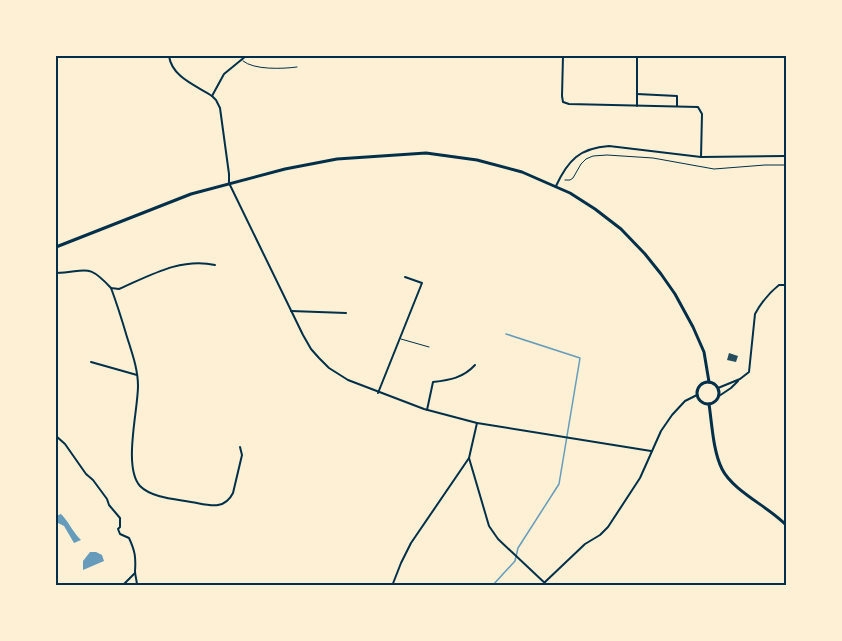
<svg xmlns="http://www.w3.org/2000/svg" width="842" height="641" font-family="'Noto Serif',serif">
	<rect width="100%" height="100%" fill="#fdf0d5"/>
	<g fill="#669bbc">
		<path d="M61,514C69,522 72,531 81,540L74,543L64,526L56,522V516Z"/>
		<polygon points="90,552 96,552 102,555 104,561 83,570 83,561"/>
	</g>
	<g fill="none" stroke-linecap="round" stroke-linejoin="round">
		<polyline stroke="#669bbc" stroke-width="1.5" points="492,586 515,561 518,548 559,484 580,358 506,334"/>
	</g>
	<polygon fill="#264d5e" points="729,353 738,356 736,362 727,360"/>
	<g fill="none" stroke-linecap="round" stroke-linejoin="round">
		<polyline stroke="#003049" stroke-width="1" points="565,180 570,180 573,178 581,164 586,159 593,156 607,155 653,158 714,169 765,165 786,165"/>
		<g stroke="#003049" stroke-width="1">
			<path d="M243,61C254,70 282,69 297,67"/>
			<polyline points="401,339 429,347"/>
		</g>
		<g stroke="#003049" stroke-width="2">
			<path d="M169,56C172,77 195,85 212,96L216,100L220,108L229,174V183L303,335L311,349L319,358L329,368L348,380L424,409L477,423L651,451"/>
			<polyline points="563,56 562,96 563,102 569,104 698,107 702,114 701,157"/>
			<polyline points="637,94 677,96 677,106"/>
			<polyline points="212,96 224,74 246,56"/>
			<polyline points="637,106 637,56"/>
			<path d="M56,273C87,272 87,262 111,288L119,289C149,276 181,257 215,265"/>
			<path d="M111,288C117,304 122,320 127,337C132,353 138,369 138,386C138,411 123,467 140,486C153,499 179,499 197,503C212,506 225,509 233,493L242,455L240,447"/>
			<polyline points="291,311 346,313"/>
			<polyline points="91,362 137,375"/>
			<path d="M718,388L740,379L749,372L755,314C761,303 769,293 779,285H786"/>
			<polyline points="378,393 422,283 405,277"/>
			<polyline points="719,396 731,388 738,381"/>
			<path d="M427,410L433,382C450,380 463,378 475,365"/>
			<path d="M56,436L65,444L86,474L93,480L107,499L109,505L120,518V527L118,529L120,534L129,538C135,551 136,557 135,571C135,576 137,580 137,586"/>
			<polyline points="469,458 489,526 498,539 548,586"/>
			<polyline points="545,582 585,544 600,535 608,527 640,478 661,431 672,415 685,401 697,395"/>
			<polyline points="784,584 786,585"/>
			<polyline points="122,586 135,573"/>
			<polyline points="392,586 401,563 411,543 469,458 477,423"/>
		</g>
		<path stroke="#003049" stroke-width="2" d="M556,186C568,160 580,148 609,146L701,157L786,156"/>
		<g stroke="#003049" stroke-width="3">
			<polyline points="56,247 191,194 285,169 337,159 426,153 477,160 522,172 570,193 595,209 621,229 645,254 661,274 675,294 693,327 704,352 709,382"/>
			<circle cx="708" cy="393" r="11"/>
			<path d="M709,404C712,424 713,451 722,469C733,491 769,507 786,525"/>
		</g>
	</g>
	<rect width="842" height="641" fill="none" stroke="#fdf0d5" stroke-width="114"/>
	<rect x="57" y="57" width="728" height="527" fill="none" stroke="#003049" stroke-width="2"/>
</svg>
